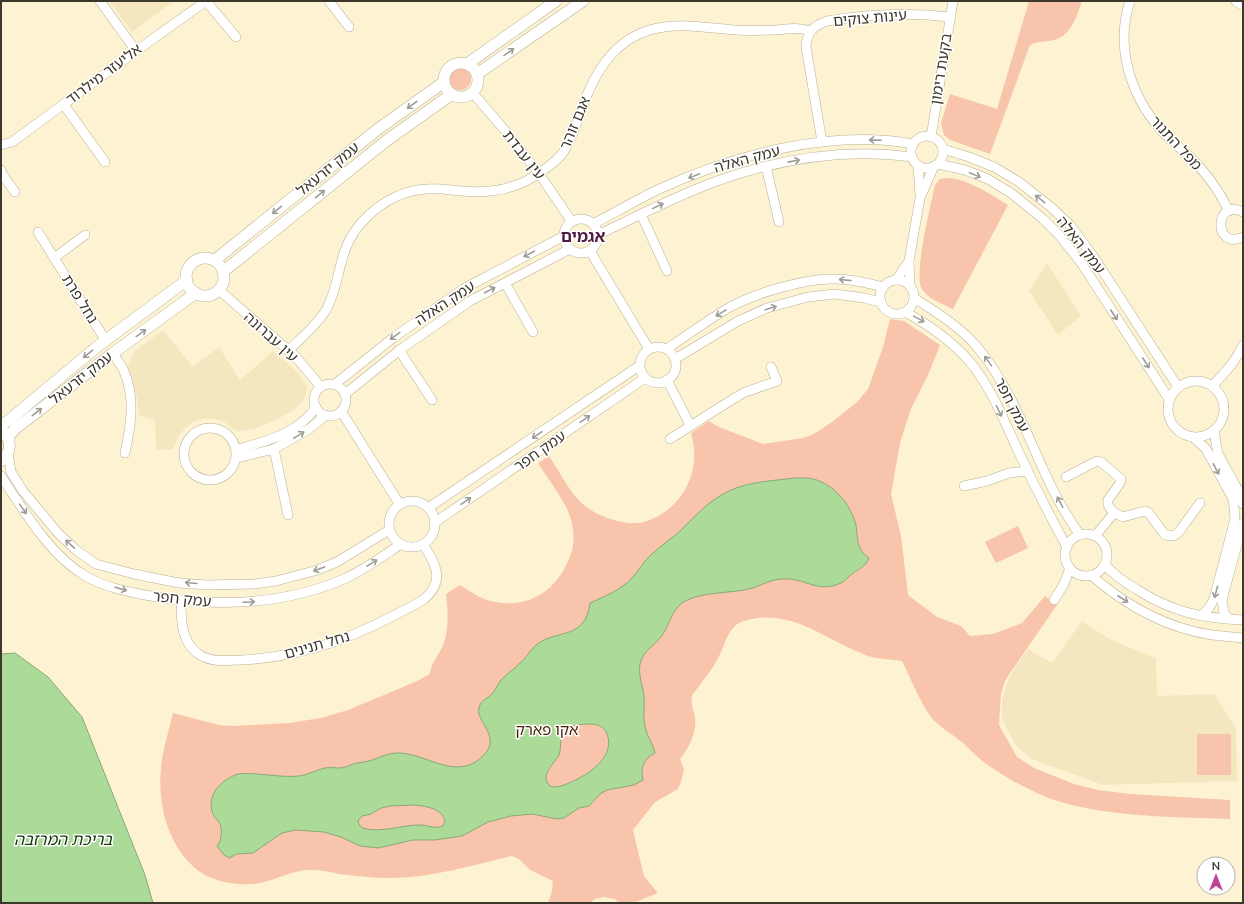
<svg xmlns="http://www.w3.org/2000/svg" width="1244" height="904" font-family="Mulish,'Noto Sans Hebrew',sans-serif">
	<rect width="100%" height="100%" fill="#fdf3d2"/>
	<g fill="#f4e7c0">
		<polygon points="109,1 174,1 132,32"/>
		<polygon points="1047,263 1081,316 1058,335 1029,291"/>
		<polygon points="163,330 193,367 219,347 240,380 273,351 295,370 307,385 306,394 304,399 294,410 278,419 254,429 242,431 236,431 223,421 213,419 203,419 193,422 184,429 177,439 173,450 156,449 155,420 139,416 137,398 128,368 129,363 135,351"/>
		<polygon points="1082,621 1111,640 1156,658 1157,696 1214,694 1236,728 1237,781 1103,785 1034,760 1017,747 1007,730 1002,718 1002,699 1009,677 1028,649 1052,663"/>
	</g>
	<g fill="#f8c4ab">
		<path d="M1029,1H1082C1077,16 1071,36 1054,40C1044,43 1041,40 1030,45L990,154L950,140L944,135L941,123L950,94L997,109Z"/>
		<circle cx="460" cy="79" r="11"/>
		<path d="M947,178C966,178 992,195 1008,205L953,309C943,304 928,299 922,289C913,276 931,204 935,185L940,179Z"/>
		<path d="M890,319L904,321L940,345L928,375L911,409L900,443L891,494L901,536L908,595L937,617L961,626L970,636L993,634L1022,623L1045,596L1057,605L1006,679L1001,693L999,725L1017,757L1034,768L1074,784L1098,790L1130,794L1230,800V819C1178,817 1126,817 1076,806C1046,800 1014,783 989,766C980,760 972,751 964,744C953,734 940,728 931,717C919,700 911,679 902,661C889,659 875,659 863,654C827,640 798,614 758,618C751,619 740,621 735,626C726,634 724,648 718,658C713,668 706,677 699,686C697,689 693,693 692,696C690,703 694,711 695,717C697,733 689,747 680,759L684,770L681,782L678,789L655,802L633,830L644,876L658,893L633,903H619L615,899L604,897L595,899L589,903H548L552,891L553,881L530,870L519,859L512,856C472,865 431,878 390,878C373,878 356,876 339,874C330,872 321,870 312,870C290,869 272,884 250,884C235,885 217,882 203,874C170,853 157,807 161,769C162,751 169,731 173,713L219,725L234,726L289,723L321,718L348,710L415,682L430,674C431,662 440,654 444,643C449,627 448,610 446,594L460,585C468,590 476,596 484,599C515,610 546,600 563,571C572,555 576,543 572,524C568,503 549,481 538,463L549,456C562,475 573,501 594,512C609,520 631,527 647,521C684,508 702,470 691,433L709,421L719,427L763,444L803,438L814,434L832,422L857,402L868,389L883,347Z"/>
		<polygon points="1018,526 1028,548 996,563 985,542"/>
		<rect x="1197" y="734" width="34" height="41"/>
	</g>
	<g fill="#abda99" stroke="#8aa978" fill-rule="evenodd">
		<path d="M795,478C799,478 803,478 807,478C831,480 851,504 856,525C858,538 856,550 869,558C864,569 860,567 852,574C848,576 847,580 843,582C817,595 806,577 782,579C772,579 762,585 753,588C732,594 699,591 682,603C671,612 670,623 663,634C656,645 643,650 640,664C638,676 643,686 644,697C645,708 642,719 646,730C648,738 653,744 655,753C644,758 640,768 643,780L634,785L607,790L600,794L589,806L579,808L564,818L557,819L532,814L511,816L488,822L462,836L435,840H413L378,848L360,846L341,837L324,832L295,830L282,833L253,853L237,854L229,858L224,855L217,846C222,841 223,828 219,822C216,819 213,816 212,811C207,793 223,779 238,774C258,772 279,778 299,776C308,775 316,770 325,768C330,767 335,768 340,768C346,768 351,764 357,763C361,762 365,762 369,761C379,758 387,753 398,753C427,753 457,783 484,755C502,736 475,721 479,708C480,700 489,698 493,693C496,689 498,684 501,680C506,674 514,670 519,664C525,660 528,653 533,648C553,627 585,643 590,603C605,596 621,590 632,578C639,570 644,561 652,554C661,545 673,538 682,529C697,514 710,500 729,491C750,481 773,481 795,478ZM593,724C600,725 605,728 607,734C617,760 580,780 561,786C556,787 553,788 549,785C540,775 554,764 559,755C561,750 560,745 561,740C563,724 581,724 593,724ZM414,805C425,806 443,808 445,822L443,826C436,829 429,826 422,825C406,824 378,834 363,828C360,827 359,824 358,821L362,816L371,814L381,808L391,806Z"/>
		<polygon points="15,653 48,677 82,717 145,875 153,903 1,903 1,654"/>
	</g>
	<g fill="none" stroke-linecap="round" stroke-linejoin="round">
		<defs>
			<g id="minor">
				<polyline points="100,1 136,51"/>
				<polyline points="206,1 236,37"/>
				<polyline points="329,1 349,27"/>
				<path d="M1130,1C1115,46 1130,94 1160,129C1168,138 1178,146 1187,154C1204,170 1219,190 1229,211"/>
				<polyline points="472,92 502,127 538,172 572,222"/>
				<polyline points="64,105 105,162"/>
				<circle cx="927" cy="152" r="16"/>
				<polyline points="931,137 953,1"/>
				<path d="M822,142L806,47C807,32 813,26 827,21C867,14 909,12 950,17"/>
				<polyline points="1,145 12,142 136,51 206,1"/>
				<polyline points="943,149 969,157 994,167 1019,182 1052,208 1070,225 1093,256 1178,387"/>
				<polyline points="938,164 965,170 988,179 1011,193 1043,219 1059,235 1082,264 1169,399"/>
				<polyline points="918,165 920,195"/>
				<polyline points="766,166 779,222"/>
				<polyline points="1,170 2,174 15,192"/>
				<path d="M1243,212C1214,197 1213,251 1243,237"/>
				<polyline points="641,214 667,271"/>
				<circle cx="581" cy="236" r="17"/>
				<path d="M593,224C614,213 635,201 657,190C733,155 830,129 913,144"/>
				<polyline points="38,232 106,341"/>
				<path d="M598,235C637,216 676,196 717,181C779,159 847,148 912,157"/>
				<polyline points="590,251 649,349"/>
				<polyline points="54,258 85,235"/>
				<polyline points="896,280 909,261"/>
				<circle cx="897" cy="297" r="17"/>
				<polyline points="505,283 533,332"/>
				<polyline points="910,286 909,261 920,198 934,166"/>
				<polyline points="219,290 295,356 321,387"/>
				<path d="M914,298C938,313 965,330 982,353C1025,408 1039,479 1080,535"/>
				<path d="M905,312C929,325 952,341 970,362C990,386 1002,416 1015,444C1031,479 1048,513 1067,547"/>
				<circle cx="658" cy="365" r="18"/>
				<path d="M667,349C687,335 708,320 730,307C756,293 806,278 835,279C852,279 868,283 883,287"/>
				<polyline points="399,350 432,400"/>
				<path d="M288,351C301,338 317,325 326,310C335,294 337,277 342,260C346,244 355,228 368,216C383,201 405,190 427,189C438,188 450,190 461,191C483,193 506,191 526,181C537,175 557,162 564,151C573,136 578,119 584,103C597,67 618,36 658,28C683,23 709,28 734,30C748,31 762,30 776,30C788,29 798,27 810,31"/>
				<path d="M113,353C116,358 120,364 123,369C136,396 131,425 125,453"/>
				<polyline points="675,359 738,321 767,308 808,297 835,294 864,298 881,302"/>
				<polyline points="667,380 690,425"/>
				<circle cx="1196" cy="409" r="28"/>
				<polyline points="335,384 393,338 463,289 564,236"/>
				<circle cx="330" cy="400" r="16"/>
				<path d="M1212,386C1225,373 1236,361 1243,345"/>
				<polyline points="345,394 401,349 470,301 570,249"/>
				<polyline points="341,411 400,505"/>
				<circle cx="210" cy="454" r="26"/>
				<polyline points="1214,431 1218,454 1239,492 1243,504"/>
				<polyline points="1194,438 1206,449 1233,499 1234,507 1235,519 1214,599 1209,608 1201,616"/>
				<polyline points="670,439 725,404 743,393 777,381 771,367"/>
				<polyline points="274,449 288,515"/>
				<path d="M236,450C266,441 298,434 316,407"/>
				<polyline points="8,453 11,472 23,491 57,532 76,550 96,564 134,574 179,583 207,585 254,584 276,581 314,571 337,562 389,530"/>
				<polyline points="237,458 274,449 309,429 326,415"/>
				<path d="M1,476C24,511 50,556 87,577C105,587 125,591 145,595C211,607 281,606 344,579C364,570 383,556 401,544"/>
				<path d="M1066,477L1097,461L1101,462L1121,479L1120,483L1108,500C1106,509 1116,514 1123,517L1145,511L1148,512L1165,535L1173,536L1178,533L1200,503"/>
				<polyline points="964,486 987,481 1009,473 1027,471"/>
				<circle cx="412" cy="524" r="23"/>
				<polyline points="428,508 639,366"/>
				<polyline points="434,523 645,378"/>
				<circle cx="1086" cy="555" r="21"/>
				<polyline points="1095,536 1114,513"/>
				<path d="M1105,564C1113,575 1124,582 1136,589C1172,612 1200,618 1243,620"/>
				<path d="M1091,575C1125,605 1167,628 1212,635C1222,636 1233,637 1243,638"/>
				<path d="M181,600C181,621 181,643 200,655C213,663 228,660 242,660C312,656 362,634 423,600C446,581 436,565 423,544"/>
				<polyline points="1054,600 1064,584 1070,568"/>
				<polyline points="1229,619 1224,613 1222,600 1243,523"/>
			</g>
			<g id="major">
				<polyline points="1237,1 1243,4"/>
				<circle cx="461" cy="80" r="17"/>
				<polyline points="467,64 556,1"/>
				<polyline points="477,74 583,1"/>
				<circle cx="205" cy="277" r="19"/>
				<polyline points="215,260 378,129 444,82"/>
				<polyline points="224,271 386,141 452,94"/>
				<polyline points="1,425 8,421 98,346 187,280"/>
				<polyline points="8,437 15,429 113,353 196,293"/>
				<path d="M1,461C11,453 12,442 4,432"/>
			</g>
		</defs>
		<use href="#minor" stroke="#bab090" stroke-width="10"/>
		<use href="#major" stroke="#bab090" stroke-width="12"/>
		<use href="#minor" stroke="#fff" stroke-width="9"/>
		<use href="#major" stroke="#fff" stroke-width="11"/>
	</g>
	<defs><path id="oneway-shaft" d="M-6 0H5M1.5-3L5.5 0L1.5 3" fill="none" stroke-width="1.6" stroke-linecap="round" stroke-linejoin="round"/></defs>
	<g stroke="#9e9c95">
		<use href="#oneway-shaft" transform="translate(509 52) rotate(-35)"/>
		<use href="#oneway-shaft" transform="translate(412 105) rotate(144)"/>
		<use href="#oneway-shaft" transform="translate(875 140) rotate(-178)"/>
		<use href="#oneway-shaft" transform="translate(794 161) rotate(-11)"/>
		<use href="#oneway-shaft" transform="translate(975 175) rotate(22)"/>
		<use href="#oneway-shaft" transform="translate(694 176) rotate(158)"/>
		<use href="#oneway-shaft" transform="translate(320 194) rotate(-39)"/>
		<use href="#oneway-shaft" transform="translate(1040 199) rotate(-142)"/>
		<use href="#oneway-shaft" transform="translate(658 206) rotate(-26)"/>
		<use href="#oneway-shaft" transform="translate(277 210) rotate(141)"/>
		<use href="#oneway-shaft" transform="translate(529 254) rotate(152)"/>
		<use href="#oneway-shaft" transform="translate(845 280) rotate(-174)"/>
		<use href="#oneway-shaft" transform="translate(490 290) rotate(-28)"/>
		<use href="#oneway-shaft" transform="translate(771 308) rotate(-17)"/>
		<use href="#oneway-shaft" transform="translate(721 313) rotate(149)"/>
		<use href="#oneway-shaft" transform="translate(1114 315) rotate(57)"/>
		<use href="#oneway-shaft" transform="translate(919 319) rotate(29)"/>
		<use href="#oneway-shaft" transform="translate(141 333) rotate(-36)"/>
		<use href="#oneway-shaft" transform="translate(395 336) rotate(144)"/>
		<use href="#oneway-shaft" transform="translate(88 354) rotate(140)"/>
		<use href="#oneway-shaft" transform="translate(988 361) rotate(-125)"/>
		<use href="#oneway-shaft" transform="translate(1146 363) rotate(57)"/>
		<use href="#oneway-shaft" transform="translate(999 411) rotate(64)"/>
		<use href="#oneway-shaft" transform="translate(37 412) rotate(-38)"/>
		<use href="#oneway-shaft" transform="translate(585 419) rotate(-35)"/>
		<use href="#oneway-shaft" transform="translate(299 435) rotate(-31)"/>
		<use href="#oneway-shaft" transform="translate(537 435) rotate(146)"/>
		<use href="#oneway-shaft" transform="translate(1216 469) rotate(62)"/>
		<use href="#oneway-shaft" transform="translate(466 501) rotate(-35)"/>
		<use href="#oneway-shaft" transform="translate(1060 502) rotate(-118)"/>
		<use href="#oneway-shaft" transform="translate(23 509) rotate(54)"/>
		<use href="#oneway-shaft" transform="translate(70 544) rotate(-137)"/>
		<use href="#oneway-shaft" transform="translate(372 563) rotate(-32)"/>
		<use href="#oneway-shaft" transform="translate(319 569) rotate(160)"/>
		<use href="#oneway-shaft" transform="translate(191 583) rotate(-175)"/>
		<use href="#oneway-shaft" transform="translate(121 589) rotate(16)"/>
		<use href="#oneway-shaft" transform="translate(1216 592) rotate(105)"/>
		<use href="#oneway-shaft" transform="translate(1123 599) rotate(33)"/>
		<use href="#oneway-shaft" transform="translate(249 602) rotate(-3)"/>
	</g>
	<g text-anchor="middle" stroke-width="3" stroke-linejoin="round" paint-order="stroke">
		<g font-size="15" fill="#3c382b" stroke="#fff">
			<text transform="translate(870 18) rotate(-5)" y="5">עינות צוקים</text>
			<text transform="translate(941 69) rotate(-81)" y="5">בקעת רימון</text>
			<text transform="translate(104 74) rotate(-37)" y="5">אליעזר מילרוד</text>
			<text transform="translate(575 123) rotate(-67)" y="5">אגם זוהר</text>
			<text transform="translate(1176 143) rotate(47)" y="5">מפל התנור</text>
			<text transform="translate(524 155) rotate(52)" y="5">עין עבדת</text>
			<text transform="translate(747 159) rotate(-15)" y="5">עמק האלה</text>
			<text transform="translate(328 169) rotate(-39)" y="5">עמק יזרעאל</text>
			<text transform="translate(1081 245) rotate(52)" y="5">עמק האלה</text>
			<text transform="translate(80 299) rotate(58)" y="5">נחל פרת</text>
			<text transform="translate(445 303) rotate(-33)" y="5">עמק האלה</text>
			<text transform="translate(271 337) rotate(42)" y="5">עין עברונה</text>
			<text transform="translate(81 378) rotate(-38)" y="5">עמק יזרעאל</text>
			<text transform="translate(1012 405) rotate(63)" y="5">עמק חפר</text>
			<text transform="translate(540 451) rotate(-35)" y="5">עמק חפר</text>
			<text transform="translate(182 599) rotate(6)" y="5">עמק חפר</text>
			<text transform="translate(317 645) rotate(-16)" y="5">נחל תנינים</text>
		</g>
		<g font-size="15" fill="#4a1d02" stroke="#fff">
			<text x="547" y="735">אקו פארק</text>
		</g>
		<g font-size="16" font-weight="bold" fill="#531a43" stroke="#fff">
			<text x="583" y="242">אגמים</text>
		</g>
		<g font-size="16" font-style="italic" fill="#183609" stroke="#fff">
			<text x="63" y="845">בריכת המרזבה</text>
		</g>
	</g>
	<rect width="1244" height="904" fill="none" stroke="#3c382b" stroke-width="4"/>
	<g transform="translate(1216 876)"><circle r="19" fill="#ffffff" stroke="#b1afaa"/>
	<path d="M0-3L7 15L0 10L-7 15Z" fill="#bc459c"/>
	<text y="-6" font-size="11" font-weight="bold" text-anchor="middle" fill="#3c382b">N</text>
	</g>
</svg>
